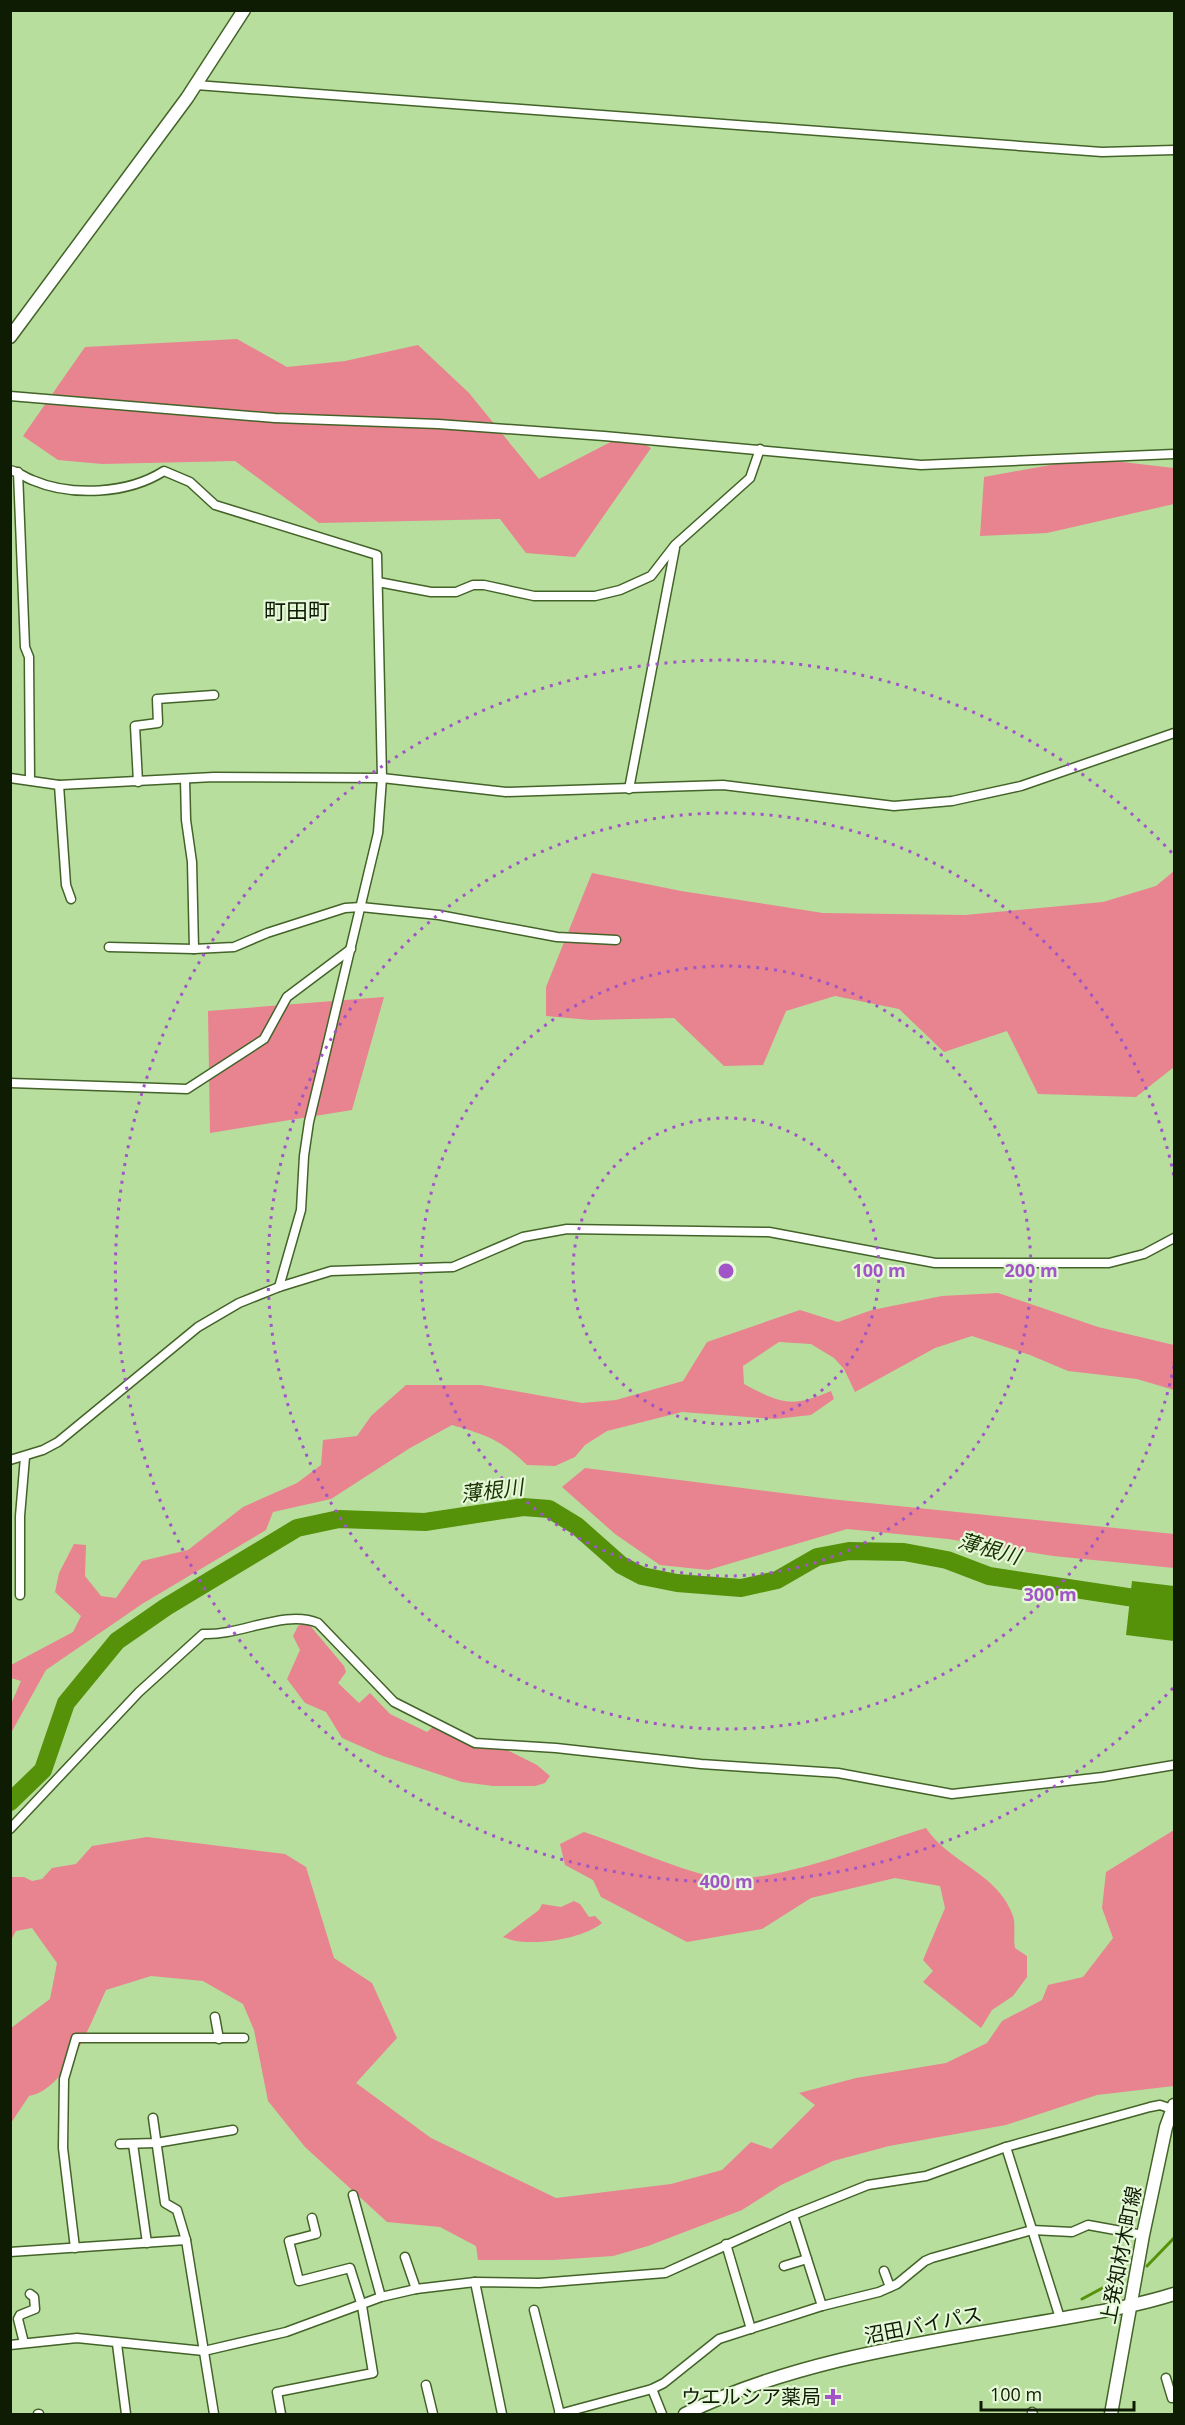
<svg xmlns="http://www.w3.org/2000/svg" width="1185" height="2425" font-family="'Open Sans','Noto Sans JP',sans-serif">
	<rect width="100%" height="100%" fill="#b8de9e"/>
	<g fill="#e88390">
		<polygon points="237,339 287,367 345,361 418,345 469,393 539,479 626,434 651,448 575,557 526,553 500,519 319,523 235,461 102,464 58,460 23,436 85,347"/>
		<polygon points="1088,458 1174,468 1174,504 1047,533 980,536 984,477"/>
		<polygon points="1174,871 1174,1067 1136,1097 1038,1094 1007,1031 944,1052 899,1009 835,996 786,1011 763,1065 724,1066 674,1018 590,1020 546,1016 546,987 592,873 681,891 823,913 965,915 1103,902 1156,886"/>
		<polygon points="384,997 352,1110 210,1133 208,1011"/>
		<path d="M998,1293L1098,1327L1174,1345V1390L1137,1379L1068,1371L1030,1355L972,1336L935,1348L855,1392L844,1369L834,1358L811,1344L779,1342L743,1366L744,1384C781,1404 792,1408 831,1391L834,1399L811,1415L775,1419L682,1412L607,1431L585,1445L575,1457L555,1466L527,1465C501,1440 487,1435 452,1425L410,1448L331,1499L273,1512L266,1530L142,1604L46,1670L11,1733V1704L21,1681L11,1678V1665L73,1632L81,1616L55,1592L59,1573L74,1544L86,1545L85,1576L101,1596L116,1598L142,1561L188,1550L243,1507L297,1483L321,1465L323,1440L357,1436L371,1416L406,1385H481L582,1403L616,1400L683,1381L707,1342L800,1310L838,1322L872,1310L942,1296Z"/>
		<polygon points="585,1468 830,1499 1174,1534 1174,1568 1053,1556 948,1539 847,1529 708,1570 660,1565 615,1534 562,1487"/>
		<polygon points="307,1622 344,1666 346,1672 338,1683 359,1703 370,1693 390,1714 427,1732 434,1726 474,1748 505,1749 537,1765 550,1776 545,1783 535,1786 493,1786 462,1782 383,1756 342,1738 326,1712 305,1703 287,1679 300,1650 293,1636 298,1626"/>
		<path d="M926,1828C949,1863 998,1873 1013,1916C1016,1925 1013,1938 1015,1948L1027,1956V1977L1013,1996L992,2010L981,2028L923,1982L933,1971L923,1960L945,1908L940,1886L895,1878L811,1898L762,1929L687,1942L601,1897L593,1880L565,1865L560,1844L584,1832C626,1846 671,1867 713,1877C762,1889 875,1843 926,1828Z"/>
		<path d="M1174,1830V2086L1097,2095L1006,2125L889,2146L833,2161L781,2185L742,2210L648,2246L613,2256L553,2260H478L476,2246L440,2227L387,2222L305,2147L268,2101L254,2030L243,2004L203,1981L151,1976L106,1990C91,2022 67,2089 29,2096L11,2123V2028L50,1999L57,1963L32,1928L16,1931L11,1940V1877H24L32,1881L42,1879L52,1868L76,1864L92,1846L147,1837L285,1854L306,1867L334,1958L372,1983L397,2038L356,2083L431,2138L556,2198L671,2184L722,2170L751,2142L771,2149L815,2105L799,2093L856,2078L946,2063L987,2043L1002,2021L1042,2000L1048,1985L1083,1977L1113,1938L1102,1908L1106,1872Z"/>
		<path d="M574,1901L580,1904L589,1917L595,1916L602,1923C581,1940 527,1948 503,1937L539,1910L542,1904L561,1907Z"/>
	</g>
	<polygon fill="#559109" points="1132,1581 1174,1586 1174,1641 1126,1635"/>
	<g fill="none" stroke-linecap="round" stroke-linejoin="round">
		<g stroke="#559109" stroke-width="3">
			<polyline points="1147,2266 1174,2238"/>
			<polyline points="1082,2299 1123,2277"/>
		</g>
		<polyline stroke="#559109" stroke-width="18" points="10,1802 43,1770 66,1703 117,1641 166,1607 297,1528 339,1519 425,1522 523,1507 549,1509 577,1526 621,1565 642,1576 677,1583 741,1588 777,1580 817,1557 849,1551 904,1552 947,1560 989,1576 1174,1604"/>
		<defs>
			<g id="street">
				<polyline points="196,85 1102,152 1174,150"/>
				<polyline points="10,396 275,418 438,424 604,436 921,465 1174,454"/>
				<path d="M10,470C19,472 24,477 32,480C72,497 128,494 164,471L190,482L215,505L377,555L382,778L378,833L309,1122L304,1156L301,1210L279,1287"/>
				<polyline points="18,472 25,647 29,657 30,780"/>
				<polyline points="378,582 431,592 456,592 473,585 484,585 534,596 595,596 620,590 651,576 675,545 750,478 760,449"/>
				<polyline points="10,778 59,785 214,777 382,778 506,792 723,785 894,806 952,801 1021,786 1174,733"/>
				<polyline points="185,779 186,820 192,862 194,949 234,947 267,933 345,908 361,907 439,915 557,937 616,940"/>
				<polyline points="138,782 135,726 158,723 157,699 214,695"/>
				<polyline points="59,785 66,885 71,899"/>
				<polyline points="629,789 675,548"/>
				<polyline points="109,947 194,949"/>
				<polyline points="10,1083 187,1089 264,1039 287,997 351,949"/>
				<polyline points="10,1460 43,1450 58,1442 198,1327 239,1303 279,1287 331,1271 453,1267 523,1237 567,1229 769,1232 935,1263 1109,1263 1144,1254 1174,1238"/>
				<polyline points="20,1595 20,1516 25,1457"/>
				<path d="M10,1829L139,1692L203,1634C240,1636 285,1609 318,1623L394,1702L475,1743L556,1748L701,1764L838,1773L952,1794L1103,1777L1174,1765"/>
				<polyline points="215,2017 219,2039"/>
				<polyline points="153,2118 165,2203 177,2210 186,2240 214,2414"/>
				<polyline points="120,2144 156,2143 233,2130"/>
				<polyline points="133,2144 147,2243"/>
				<polyline points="1006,2147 1060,2318"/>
				<polyline points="353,2195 381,2297"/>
				<polyline points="793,2215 822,2306"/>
				<polyline points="726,2244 751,2329"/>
				<polyline points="75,2248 63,2148 64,2079 76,2038 244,2038"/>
				<polyline points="10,2252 186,2240"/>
				<polyline points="405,2257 416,2289"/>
				<polyline points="784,2266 807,2259"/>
				<polyline points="884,2271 890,2287"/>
				<polyline points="475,2282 502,2414"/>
				<polyline points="534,2310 560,2414"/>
				<polyline points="24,2343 18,2319 20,2315 35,2309 34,2297 30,2294"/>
				<polyline points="117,2344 126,2414"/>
				<polyline points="10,2345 77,2338 204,2351 286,2332 381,2297 416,2289 475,2282 539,2283 665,2273 793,2215 868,2185 926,2176 1006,2147 1150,2107 1160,2105 1172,2109"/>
				<polyline points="1166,2378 1172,2398 1174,2398"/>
				<polyline points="426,2385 433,2414"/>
				<polyline points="652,2389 662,2414"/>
				<polyline points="1032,2412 1033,2414"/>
				<polyline points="38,2414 39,2414"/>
				<polyline points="281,2414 277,2392 373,2373 362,2306 350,2268 299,2281 289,2241 316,2234 312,2218"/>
				<polyline points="559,2414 652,2389 664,2383 719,2339 822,2306 879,2292 897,2284 925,2261 932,2258 1032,2230 1072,2232 1088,2225 1143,2235"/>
			</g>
			<g id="secondary">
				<polyline points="10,337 187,98 244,10"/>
				<path d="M685,2414C797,2358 936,2341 1059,2319C1098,2312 1136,2306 1174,2294"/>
				<polyline points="1111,2414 1143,2235 1166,2127 1174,2105"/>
			</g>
		</defs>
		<use href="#street" stroke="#436328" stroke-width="11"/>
		<use href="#secondary" stroke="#436328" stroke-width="15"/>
		<use href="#street" stroke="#fff" stroke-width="8"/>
		<use href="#secondary" stroke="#fff" stroke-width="12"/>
	</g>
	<g fill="none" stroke="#a155c7" stroke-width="3" stroke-dasharray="3 6">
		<circle cx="726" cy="1271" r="153"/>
		<circle cx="726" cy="1271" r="305"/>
		<path d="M1174 1366A458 458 0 1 1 1174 1176"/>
		<path d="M1173 1688A611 611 0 1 1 1173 854"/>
	</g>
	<path fill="#a155c7" stroke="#e5f8d8" stroke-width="2" d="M830 2388h6v6h6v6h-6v6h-6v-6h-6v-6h6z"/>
	<g text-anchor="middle" stroke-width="4.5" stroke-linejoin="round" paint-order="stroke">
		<g font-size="20" fill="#0f1c04" stroke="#e5f8d8">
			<text transform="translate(1121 2255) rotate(-79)" y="7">上発知材木町線</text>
			<text transform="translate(923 2325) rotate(-11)" y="7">沼田バイパス</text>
		</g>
		<g font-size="20" fill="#0f1c04" stroke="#e5f8d8" text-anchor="end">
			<text x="821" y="2404">ウエルシア薬局</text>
		</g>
		<g font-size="21" font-style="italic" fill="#1b3303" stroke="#e5f8d8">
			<text transform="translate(492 1491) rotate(-7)" y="7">薄根川</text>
			<text transform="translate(989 1549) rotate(16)" y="7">薄根川</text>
		</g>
		<g font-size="22" fill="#0f1c04" stroke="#e5f8d8">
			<text x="297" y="619">町田町</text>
		</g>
	</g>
	<circle cx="726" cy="1271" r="9" fill="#a155c7" stroke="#e5f8d8" stroke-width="3"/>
	<g font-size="18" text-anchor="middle" font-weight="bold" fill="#a155c7" stroke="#e5f8d8" stroke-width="4.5" stroke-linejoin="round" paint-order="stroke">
		<text x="879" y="1277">100 m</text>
		<text x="1031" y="1277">200 m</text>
		<text x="1050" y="1601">300 m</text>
		<text x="726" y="1888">400 m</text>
	</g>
	<rect width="1185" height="2425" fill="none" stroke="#0f1c04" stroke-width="24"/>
	<path d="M981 2401v9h153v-9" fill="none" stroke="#0f1c04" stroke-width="3"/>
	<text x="990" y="2401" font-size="18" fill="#0f1c04" stroke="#e5f8d8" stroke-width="4.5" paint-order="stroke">100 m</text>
</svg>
